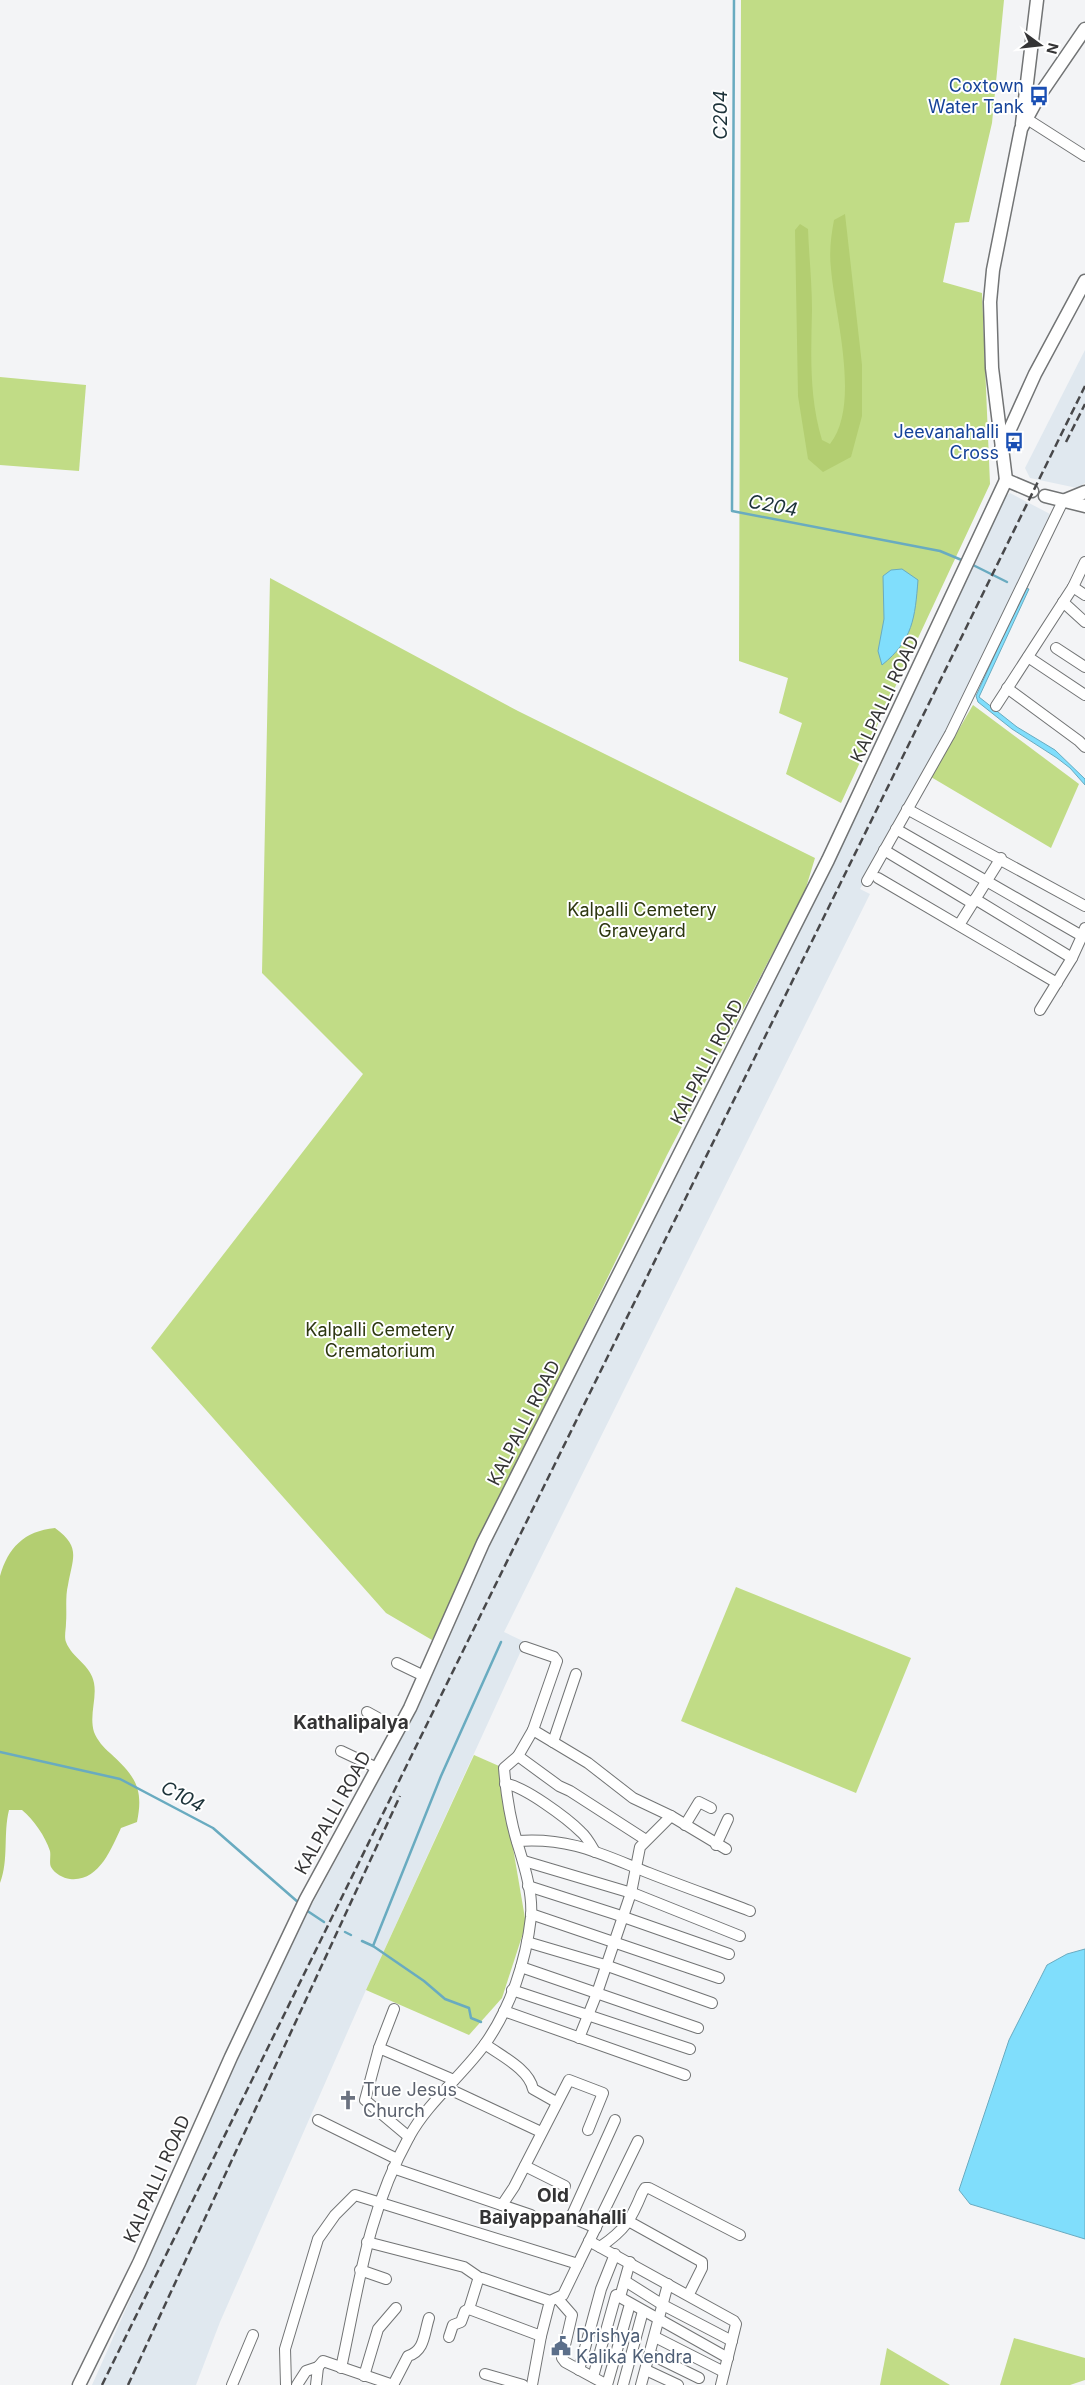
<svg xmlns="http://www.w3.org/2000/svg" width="1085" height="2385" font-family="Inter,sans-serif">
	<rect width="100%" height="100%" fill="#f3f4f6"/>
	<g fill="#e0e8ef">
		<polygon points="1085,350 1085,483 1077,488 1030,478 1025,468"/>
		<polygon points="1010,493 1050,514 965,695 860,889 870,894 504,1632 525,1642 366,1990 220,2322 196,2385 92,2385 224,2089 310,1908 417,1710 467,1591 700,1122 868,794 999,502"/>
	</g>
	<g fill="#c1dc86">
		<polygon points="741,0 1004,0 992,123 969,222 955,223 943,282 982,293 990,484 841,803 786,774 802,723 779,713 788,678 739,661"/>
		<polygon points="0,377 86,385 79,471 0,465"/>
		<polygon points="270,578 518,711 815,858 805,891 667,1155 432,1640 386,1613 151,1348 363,1074 262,973"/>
		<polygon points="973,705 1079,784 1051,848 931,777"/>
		<polygon points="736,1587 911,1658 856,1793 681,1721"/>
		<polygon points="474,1755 499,1766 526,1924 502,1998 469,2035 366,1990"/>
		<polygon points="1014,2338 1085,2358 1085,2380 1070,2385 1000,2385"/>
		<polygon points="887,2348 950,2385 880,2385"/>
	</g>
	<g fill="#b3ce71">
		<path d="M845,214L862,365V416L851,457L823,472L808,459L798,396L795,230L800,224L808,229C809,256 812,283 812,310C811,354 809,397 822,440L830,444C861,405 835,316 831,269C829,252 831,236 834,220Z"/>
		<path d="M55,1528C81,1547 73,1557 68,1585C65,1597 67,1611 66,1623C66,1629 64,1637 66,1642C72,1658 91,1665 94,1683C97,1699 89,1715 94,1732C97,1740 104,1748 110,1753C135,1776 144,1788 137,1822L121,1828C111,1849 99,1882 70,1879C63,1878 55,1874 51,1867C49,1863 51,1856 50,1851C45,1836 34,1820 22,1810H9C3,1834 9,1860 0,1883V1576C8,1548 24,1531 55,1528Z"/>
	</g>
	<g fill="#80defc" stroke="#69abc0">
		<path d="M902,569L918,580C915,618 913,640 882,665L878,651L884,619L883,576L891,570Z"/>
		<polygon points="1025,588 1029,589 979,697 1017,727 1055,750 1085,779 1085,785 1070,768 1057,758 1012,729 978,702 976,696"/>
		<polygon points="1085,1949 1085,2239 970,2204 959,2190 1009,2040 1047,1965 1067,1954"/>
	</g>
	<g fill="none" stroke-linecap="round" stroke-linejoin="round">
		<g stroke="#69abc0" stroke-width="2.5">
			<polyline points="734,0 732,511 940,551 964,561"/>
			<polyline points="971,564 1007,582"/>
			<polyline points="0,1752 120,1779 213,1828 299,1903"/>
			<polyline points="306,1910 324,1922"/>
			<polyline points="345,1932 351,1935"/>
			<polyline points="362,1941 373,1946 441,1776 501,1642"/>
			<polyline points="373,1946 424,1981 445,1999 469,2008 471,2018 481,2022"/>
		</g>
		<defs>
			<g id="minor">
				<polyline points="1027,119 1085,156"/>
				<polyline points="1073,587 1085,595"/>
				<polyline points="1063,602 1085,622"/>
				<polyline points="1056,648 1085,667"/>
				<polyline points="1028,657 1085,695"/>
				<polyline points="1007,688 1079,741 1085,747"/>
				<polyline points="996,706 1073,587 1085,562"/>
				<polyline points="907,809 1085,906"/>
				<polyline points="896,829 1082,936 1085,928"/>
				<polyline points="884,850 972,903"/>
				<polyline points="878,878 1057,983"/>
				<polyline points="867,881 950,734 1063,501"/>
				<polyline points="975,899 1072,958"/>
				<polyline points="959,925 1001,858"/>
				<polyline points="1040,1010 1072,958 1082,936"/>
				<polyline points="525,1647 554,1657 557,1661 533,1730 588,1763 633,1798 671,1816 726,1849"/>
				<polyline points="397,1663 424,1676"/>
				<polyline points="367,1712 398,1729"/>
				<polyline points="553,1742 576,1674"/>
				<polyline points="341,1751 377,1768"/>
				<polyline points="518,1756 559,1786 570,1791 646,1840"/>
				<path d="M505,1784C523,1785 568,1819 581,1832C587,1837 591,1845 595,1852"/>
				<polyline points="685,1825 699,1802 711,1808"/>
				<path d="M517,1841C570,1837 601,1854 649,1873C682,1886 716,1898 750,1911"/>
				<polyline points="716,1845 728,1819"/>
				<polyline points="524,1861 635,1894 740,1936"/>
				<polyline points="528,1886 615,1914 729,1954"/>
				<polyline points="531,1914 719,1978"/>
				<polyline points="527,1942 605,1965 712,2003"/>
				<polyline points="521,1967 698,2028"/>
				<polyline points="512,1990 690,2049"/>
				<polyline points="504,2011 685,2075"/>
				<polyline points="579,2038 597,1993 631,1893 640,1847 671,1816"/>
				<path d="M485,2044C501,2056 529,2069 533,2089L556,2102"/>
				<polyline points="379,2048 394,2009"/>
				<polyline points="447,2088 541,2132"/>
				<polyline points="318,2120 397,2159"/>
				<polyline points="409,2137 365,2100 379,2048 454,2080"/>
				<polyline points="525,2166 565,2186"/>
				<polyline points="393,2168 531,2215"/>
				<polyline points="502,2205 514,2187 569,2080 603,2093 588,2130"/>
				<polyline points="630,2222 702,2262 702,2268 689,2294"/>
				<polyline points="596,2228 573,2218 572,2215 615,2120"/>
				<polyline points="589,2241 734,2321 736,2324 721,2385"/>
				<polyline points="367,2242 464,2267 480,2278"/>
				<path d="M600,2247C625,2230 631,2220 642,2193L645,2188H649L740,2235"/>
				<polyline points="360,2270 386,2279"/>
				<polyline points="625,2281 663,2305 732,2341"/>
				<polyline points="620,2297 630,2262"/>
				<polyline points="558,2299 572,2315 562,2358 565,2362 607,2385"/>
				<polyline points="550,2301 541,2336 469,2309 478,2280 482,2278 550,2301 563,2295 578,2264"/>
				<polyline points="449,2337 453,2325 461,2322 465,2311 469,2309"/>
				<polyline points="655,2337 724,2372"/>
				<polyline points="650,2354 699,2378"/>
				<polyline points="318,2367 323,2361 393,2385"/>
				<path d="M341,2368C359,2286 367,2213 409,2137C428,2102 462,2076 485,2044C511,2007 526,1961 531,1917C533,1892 524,1865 517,1842C510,1819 506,1792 504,1768L518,1756L533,1730"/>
				<polyline points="579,2370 601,2289 615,2254"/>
				<polyline points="646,2370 678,2385"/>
				<polyline points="485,2374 523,2385"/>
				<polyline points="364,2376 378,2329 396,2308"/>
				<polyline points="593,2377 616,2295 728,2358"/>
				<polyline points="232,2385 253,2335"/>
				<polyline points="286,2385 285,2349 318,2239 335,2215 355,2195 578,2264 638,2141"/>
				<polyline points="297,2385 306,2371 318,2367"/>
				<polyline points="316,2385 318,2367"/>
				<path d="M393,2385L408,2356C425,2351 424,2333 429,2318"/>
				<polyline points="532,2385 541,2336"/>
				<polyline points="607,2385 630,2304"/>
				<polyline points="623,2385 643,2311"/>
				<polyline points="641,2385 668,2284"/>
			</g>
			<g id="tertiary">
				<polyline points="1022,124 1037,0"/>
				<polyline points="1001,449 1035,374 1085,281"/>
				<polyline points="1006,480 992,368 990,302 993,270 1021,129 1039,96 1085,29"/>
				<polyline points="1006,480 1032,491"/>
				<polyline points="1045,496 1085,506"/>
				<polyline points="1063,501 1085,492"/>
				<polyline points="79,2385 139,2263 231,2057 306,1899 410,1708 483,1543 828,860 1006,480"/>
			</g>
		</defs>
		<use href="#minor" stroke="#727475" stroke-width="12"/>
		<use href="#tertiary" stroke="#727475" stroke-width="15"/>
		<use href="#minor" stroke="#fff" stroke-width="10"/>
		<use href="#tertiary" stroke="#fff" stroke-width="12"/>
		<g stroke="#48484a" stroke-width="2.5" stroke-dasharray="8 4" stroke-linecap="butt">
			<polyline points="1066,442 1085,404"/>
			<polyline points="102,2385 1085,386"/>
			<polyline points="128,2385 400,1796"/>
		</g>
	</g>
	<defs>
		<symbol id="bus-bare" viewBox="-9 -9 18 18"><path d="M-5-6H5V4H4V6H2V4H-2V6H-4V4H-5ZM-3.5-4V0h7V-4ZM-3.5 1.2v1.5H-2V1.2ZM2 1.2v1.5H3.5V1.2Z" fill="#1a4fb4" stroke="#fff" stroke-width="2.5" paint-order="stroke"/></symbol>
		<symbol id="church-bare" viewBox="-9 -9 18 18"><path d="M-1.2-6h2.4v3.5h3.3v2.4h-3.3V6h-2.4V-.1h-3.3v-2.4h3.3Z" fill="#6b7280" stroke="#fff" stroke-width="2.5" paint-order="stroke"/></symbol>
		<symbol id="civic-bare" viewBox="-9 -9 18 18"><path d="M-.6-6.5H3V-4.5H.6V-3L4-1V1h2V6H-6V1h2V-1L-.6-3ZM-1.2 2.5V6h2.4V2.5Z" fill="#5c6f8a" stroke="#fff" stroke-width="2.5" paint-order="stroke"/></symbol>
	</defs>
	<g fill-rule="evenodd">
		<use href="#bus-bare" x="1025" y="82" width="28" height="28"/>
		<use href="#bus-bare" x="1000" y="428" width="28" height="28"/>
		<use href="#church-bare" x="334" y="2086" width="28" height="28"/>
		<use href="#civic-bare" x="547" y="2332" width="28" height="28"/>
	</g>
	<g text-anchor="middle" stroke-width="4" stroke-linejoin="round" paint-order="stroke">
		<g font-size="18" fill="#164399" stroke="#fff" text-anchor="end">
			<text x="1024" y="92">Coxtown<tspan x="1024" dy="21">Water Tank</tspan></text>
			<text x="999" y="438">Jeevanahalli<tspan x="999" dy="21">Cross</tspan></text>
		</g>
		<g font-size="18" fill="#343435" stroke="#fff">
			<text transform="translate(885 699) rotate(-65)" y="6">KALPALLI ROAD</text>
			<text transform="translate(707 1062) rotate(-63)" y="6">KALPALLI ROAD</text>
			<text transform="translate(524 1423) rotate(-63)" y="6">KALPALLI ROAD</text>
			<text transform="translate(333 1813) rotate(-61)" y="6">KALPALLI ROAD</text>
			<text transform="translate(157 2179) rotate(-66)" y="6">KALPALLI ROAD</text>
		</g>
		<g font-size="18" fill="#2d3710" stroke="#fff">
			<text x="642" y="916">Kalpalli Cemetery<tspan x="642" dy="21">Graveyard</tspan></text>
			<text x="380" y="1336">Kalpalli Cemetery<tspan x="380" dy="21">Crematorium</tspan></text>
		</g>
		<g font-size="18" fill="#5b616d" stroke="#fff" text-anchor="start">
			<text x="363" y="2096">True Jesus<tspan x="363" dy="21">Church</tspan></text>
		</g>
		<g font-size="18" fill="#4e5e75" stroke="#fff" text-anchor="start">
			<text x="576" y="2342">Drishya<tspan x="576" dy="21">Kalika Kendra</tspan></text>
		</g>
		<g font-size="19" font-style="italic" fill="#1c3239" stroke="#fff">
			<text transform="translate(720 115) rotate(-90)" y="7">C204</text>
			<text transform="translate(773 505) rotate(11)" y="7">C204</text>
			<text transform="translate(183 1796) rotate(28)" y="7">C104</text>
		</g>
		<g font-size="19" font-weight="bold" fill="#343435" stroke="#fff">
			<text x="351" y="1729">Kathalipalya</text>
			<text x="553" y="2202">Old<tspan x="553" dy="22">Baiyappanahalli</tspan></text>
		</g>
	</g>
	<g transform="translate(1040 45) rotate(105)" stroke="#ffffff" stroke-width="4" paint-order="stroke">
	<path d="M0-4L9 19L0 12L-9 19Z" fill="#343435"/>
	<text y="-8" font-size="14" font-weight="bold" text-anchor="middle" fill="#343435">N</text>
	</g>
</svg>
